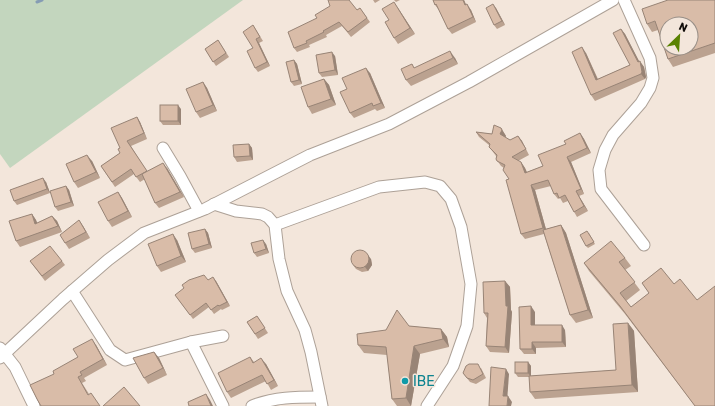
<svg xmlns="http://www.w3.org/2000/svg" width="715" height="406" font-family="Rubik,sans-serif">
	<rect width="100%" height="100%" fill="#f3e6db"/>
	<polygon fill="#c3d6be" points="0,0 243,0 10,168 0,154"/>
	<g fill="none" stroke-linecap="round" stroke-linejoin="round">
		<polyline stroke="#859cb4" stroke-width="3" points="37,2 42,0"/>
		<defs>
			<g id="minor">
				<polyline points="624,0 650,58 653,78 650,88 641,103 613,135 605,150 599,170 601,189 644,245"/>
				<polyline points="163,148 180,176 199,211"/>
				<polyline points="214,204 236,211 262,214 268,217 275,225 279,259 287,291 305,330 311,352 322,406"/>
				<polyline points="275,225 379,187 425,182 440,186 451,199 461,227 471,284 467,326 453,366 427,406"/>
				<polyline points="72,291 110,350 125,360 191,342 223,336"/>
				<polyline points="191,342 223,406"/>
				<polyline points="0,348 15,367 34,406"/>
				<polyline points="0,358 63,299 108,260 144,233 205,209 310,155 389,124 469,82 613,0"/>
				<path d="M252,406C274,397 296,397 320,397"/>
			</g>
		</defs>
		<use href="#minor" stroke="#ada197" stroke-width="13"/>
		<use href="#minor" stroke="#fff" stroke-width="11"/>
	</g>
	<g fill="#bba290">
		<polygon points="373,0 380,0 375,3"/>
		<polygon points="394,0 400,0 396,2"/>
		<polygon points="433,0 464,0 466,5 471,10 476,22 452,34 448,29 439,10 435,5"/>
		<polygon points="715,0 715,53 673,67 668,59 658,30 652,32 647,24"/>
		<polygon points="360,8 370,22 351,37 342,26 326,35 327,37 309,45 310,47 297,52 294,48"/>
		<polygon points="398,8 415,34 398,44 394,38 389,20"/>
		<polygon points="496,8 505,25 497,29 494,25"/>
		<polygon points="253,25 263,41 259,43 270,66 258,72 255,68 253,48"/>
		<polygon points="621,29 625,34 639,61 644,67 646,77 645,79 595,101 591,95 586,53 598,79 630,65"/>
		<polygon points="218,40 229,57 216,66 205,49"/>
		<polygon points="335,56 338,75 322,77 319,73"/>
		<polygon points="455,58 458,64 411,86 406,80 412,64 414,68"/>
		<polygon points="294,60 297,64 302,84 294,86 291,82"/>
		<polygon points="370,73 385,108 377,111 375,109 354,118 350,113 347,89"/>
		<polygon points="324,79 329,85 336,105 312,114 308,107"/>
		<polygon points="203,82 207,88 217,111 200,118 196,112"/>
		<polygon points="181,109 181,125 163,125 160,121"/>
		<polygon points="137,117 140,122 147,139 131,146 147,172 167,168 184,197 159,208 155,203 145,179 140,182 134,174 115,187 101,166 120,153 120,148"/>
		<polygon points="501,128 506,136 505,137 510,140 518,136 522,141 529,155 518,161 521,162 525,168 527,172 543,166 566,144 580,133 584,139 591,153 571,162 584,194 579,196 588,211 577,217 568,201 563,203 560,198 558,199 554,194 551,186 535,190 546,229 561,225 566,233 593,318 576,323 570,315 544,234 525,239 521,234 509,179 504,168 501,166 496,159 496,156 493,152 489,147 489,145 479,137 476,132 492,134"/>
		<polygon points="249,144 252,148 253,160 237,162 234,157"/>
		<polygon points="92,161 100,178 78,188 74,182"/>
		<polygon points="46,182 50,193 17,205 14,201"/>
		<polygon points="66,186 69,190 74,206 58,211 55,207"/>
		<polygon points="118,192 122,198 132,217 112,227 108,221"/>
		<polygon points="32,214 36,220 37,223 52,216 57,221 62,232 20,247 16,241"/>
		<polygon points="79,220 83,226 90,238 69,249 65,243"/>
		<polygon points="205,229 208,233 212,248 195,253 192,249"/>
		<polygon points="589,233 595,244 588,248 586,246"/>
		<polygon points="177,240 186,262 161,272 157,266"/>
		<polygon points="266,244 269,253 257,257 254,253"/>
		<polygon points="625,258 631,266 625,270 640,290 626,301 631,307 649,293 642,283 661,268 715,406 695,406 625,314 589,271 584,263"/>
		<polygon points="371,259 372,265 368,271 362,272 356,269 353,265"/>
		<polygon points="30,261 62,261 65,265 45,281"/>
		<polygon points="208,280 216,281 230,306 222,310 221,309 214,314 209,307 193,319 175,295"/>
		<polygon points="505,281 510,287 511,310 512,312 509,353 490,352 486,346 487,318 484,313"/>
		<polygon points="535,312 535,325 565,330 566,347 536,348 536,354 524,354 520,349"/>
		<polygon points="257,316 268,333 258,339 247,322"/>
		<polygon points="628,323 634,331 638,392 535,399 530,392 529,377 518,377 515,373 528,362 531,366 531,376 616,370"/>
		<polygon points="409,326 441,329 447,337 449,347 420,354 411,406 397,406 392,399 387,355 364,353 358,345 386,330"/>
		<polygon points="96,345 107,365 84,378 86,381 82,383 89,394 95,398 54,374"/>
		<polygon points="154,352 159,358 167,375 148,384 144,378"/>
		<polygon points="250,357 254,362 266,364 278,386 271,390 266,381 231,398 227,392"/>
		<polygon points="481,368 486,378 476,384 470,382 463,373"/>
	</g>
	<g fill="#988476">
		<polygon points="463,0 464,0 469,11 465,5"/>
		<polygon points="394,2 398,8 415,34 410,28"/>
		<polygon points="467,4 471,10 476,22 473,17"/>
		<polygon points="493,4 496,8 505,25 502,21"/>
		<polygon points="621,29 625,34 641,65 640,61 644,67 646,77 645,79 641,74 638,62"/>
		<polygon points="256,39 259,43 270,66 267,62"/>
		<polygon points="582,47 586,53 600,85 596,80"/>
		<polygon points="450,51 455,58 458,64 453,58"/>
		<polygon points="332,52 335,56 338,75 335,70"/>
		<polygon points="294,60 297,64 302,84 299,80"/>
		<polygon points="366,68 370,73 385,108 381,103"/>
		<polygon points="324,79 329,85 336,105 331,99"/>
		<polygon points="203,82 207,88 217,111 213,105"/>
		<polygon points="178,105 181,109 181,125 178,121"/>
		<polygon points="137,117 140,122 147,139 144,133"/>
		<polygon points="501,128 506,136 504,140 500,134"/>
		<polygon points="580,133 584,139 591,153 587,148"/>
		<polygon points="518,136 522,141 529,155 526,149"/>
		<polygon points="249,144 252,148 253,160 250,156"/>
		<polygon points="87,155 92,161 100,178 96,172"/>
		<polygon points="567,157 571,162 584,194 581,189"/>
		<polygon points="521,162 525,168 529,178 525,173"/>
		<polygon points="163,163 167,168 184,197 180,192"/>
		<polygon points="43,178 46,182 50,193 47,189"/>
		<polygon points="531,185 535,190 547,233 543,228"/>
		<polygon points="66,186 69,190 74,206 71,202"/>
		<polygon points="576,191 588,211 584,206"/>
		<polygon points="118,192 122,198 132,217 128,211"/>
		<polygon points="32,214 36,220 40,230 35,224"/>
		<polygon points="52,216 57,221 62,232 58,226"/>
		<polygon points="79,220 83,226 90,238 86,232"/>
		<polygon points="561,225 566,233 593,318 588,310"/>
		<polygon points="205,229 208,233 212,248 209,244"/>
		<polygon points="173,234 177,240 186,262 181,256"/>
		<polygon points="263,240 266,244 269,253 266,249"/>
		<polygon points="368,255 371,259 372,265 368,271 365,267"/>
		<polygon points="213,277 216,281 230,306 227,302"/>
		<polygon points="505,281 510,287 511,310 512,312 509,353 505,347 506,306"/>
		<polygon points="531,306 535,312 535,331 531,325"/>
		<polygon points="628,323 634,331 638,392 632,385"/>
		<polygon points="562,325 565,330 566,347 562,342"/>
		<polygon points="441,329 447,337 449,347 443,339"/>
		<polygon points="92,339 96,345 107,365 103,359"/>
		<polygon points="532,342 536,348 536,354 532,349"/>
		<polygon points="414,346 420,354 411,406 406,398"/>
		<polygon points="154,352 159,358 167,375 163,368"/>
		<polygon points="261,358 266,364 278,386 274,380"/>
		<polygon points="528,362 531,366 531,377 528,373"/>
		<polygon points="506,369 509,374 507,402 503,396"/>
		<polygon points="206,394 210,400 213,406 211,406"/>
		<polygon points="508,396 512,402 511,406 507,406"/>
	</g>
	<g fill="#d9bca8" stroke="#988476" fill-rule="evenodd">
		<polygon points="328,0 349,0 357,10 360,8 367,18 348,32 339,22 323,31 324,32 306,41 307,43 294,48 288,32 317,18 315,15 330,6"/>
		<polygon points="433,0 463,0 465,5 467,4 473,17 448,29 436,4 435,5"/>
		<path d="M668,0H715V43L668,59L655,21L647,24L642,9ZM667,24H691V48H667Z"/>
		<polygon points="394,2 410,28 394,38 385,22 389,20 382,9"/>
		<polygon points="493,4 502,21 494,25 486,8"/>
		<polygon points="253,25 260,37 256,39 267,62 255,68 247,51 253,48 243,32"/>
		<polygon points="621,29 638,62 640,61 642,72 641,74 591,95 572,52 582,47 596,80 630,65 613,33"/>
		<polygon points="218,40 226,53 213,62 205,49"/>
		<polygon points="450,51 453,58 406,80 401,69 412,64 414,68"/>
		<polygon points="332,52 335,70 319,73 316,55"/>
		<polygon points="294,60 299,80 291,82 286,62"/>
		<polygon points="366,68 381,103 373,106 372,103 350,113 340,92 347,89 342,78"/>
		<polygon points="324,79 331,99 308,107 301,87"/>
		<polygon points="203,82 213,105 196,112 186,89"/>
		<rect x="160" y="105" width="18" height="16"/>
		<polygon points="137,117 144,133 127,141 147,171 136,177 131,169 112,182 101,166 120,153 118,149 120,148 111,128"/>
		<polygon points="494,125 501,128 502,130 500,134 510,140 518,136 526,149 512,157 521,162 525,173 543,166 538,155 566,144 564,141 580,133 587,148 567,157 581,189 576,191 584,206 574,212 565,195 559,198 557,193 554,194 548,180 531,185 543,228 521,234 506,180 509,179 503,170 505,165 497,161 496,159 497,155 489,147 490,144 476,132 492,134"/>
		<polygon points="249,144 250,156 234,157 233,145"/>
		<polygon points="87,155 96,172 74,182 66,164"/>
		<polygon points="163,163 180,192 155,203 142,174"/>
		<polygon points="43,178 47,189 14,201 10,190"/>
		<polygon points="66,186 71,202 55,207 50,191"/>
		<polygon points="118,192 128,211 108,221 98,202"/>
		<polygon points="32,214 35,224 52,216 58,226 16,241 9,221"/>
		<polygon points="79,220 86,232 65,243 60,235"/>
		<polygon points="561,225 588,310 570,315 543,230"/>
		<polygon points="205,229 209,244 192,249 188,233"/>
		<polygon points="587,231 594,242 586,246 580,235"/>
		<polygon points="173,234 181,256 157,266 148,244"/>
		<polygon points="263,240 266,249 254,253 251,243"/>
		<polygon points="611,241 625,258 619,262 635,282 620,293 631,307 649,293 642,283 661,268 674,284 680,279 697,300 715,286 715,406 695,406 620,306 584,263"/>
		<polygon points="50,246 62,261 42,276 30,261"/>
		<circle cx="360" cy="259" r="9"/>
		<polygon points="204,275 208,280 213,277 227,302 219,306 218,305 211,310 206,303 190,315 175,295 184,288 182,285 189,280"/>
		<polygon points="505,281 506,306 508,306 505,347 486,346 488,313 484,313 483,282"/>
		<polygon points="531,306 531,325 562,325 562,342 532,342 532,349 520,349 519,307"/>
		<polygon points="397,310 409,326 441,329 443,339 414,346 406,398 392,399 386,347 358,345 357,334 386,330"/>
		<polygon points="257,316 265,328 255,334 247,322"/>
		<polygon points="628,323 632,385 530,392 529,376 616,370 613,324"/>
		<polygon points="92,339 103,359 80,372 82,375 78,377 88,395 91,393 100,406 41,406 37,399 30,385 54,374 53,371 78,357 73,349"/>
		<polygon points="154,352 163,368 144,378 133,358"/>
		<polygon points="250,357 253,363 261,358 274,380 267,384 262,375 227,392 218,373"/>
		<rect x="515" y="362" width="13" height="11"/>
		<polygon points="469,364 478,364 483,374 473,380 467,378 463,373 466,366"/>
		<polygon points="491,367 506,369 503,396 508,396 507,406 489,406"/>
		<polygon points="124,387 140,406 103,406"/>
		<polygon points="206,394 211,406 189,406 188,402"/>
	</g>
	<circle fill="#0f9aa8" stroke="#f3e6db" stroke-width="1.5" cx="405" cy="381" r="4"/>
	<g text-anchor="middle" stroke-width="3" stroke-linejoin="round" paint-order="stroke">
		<g font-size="14" fill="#0d838f" stroke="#f3e6db" text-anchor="start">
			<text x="413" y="386">IBE</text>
		</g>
	</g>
	<g transform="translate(679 36) rotate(25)"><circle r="19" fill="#f3e6db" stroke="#988f87"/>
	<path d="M0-3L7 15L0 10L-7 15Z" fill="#5a8202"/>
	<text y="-6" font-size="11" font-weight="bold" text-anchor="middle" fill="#100c08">N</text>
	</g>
</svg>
